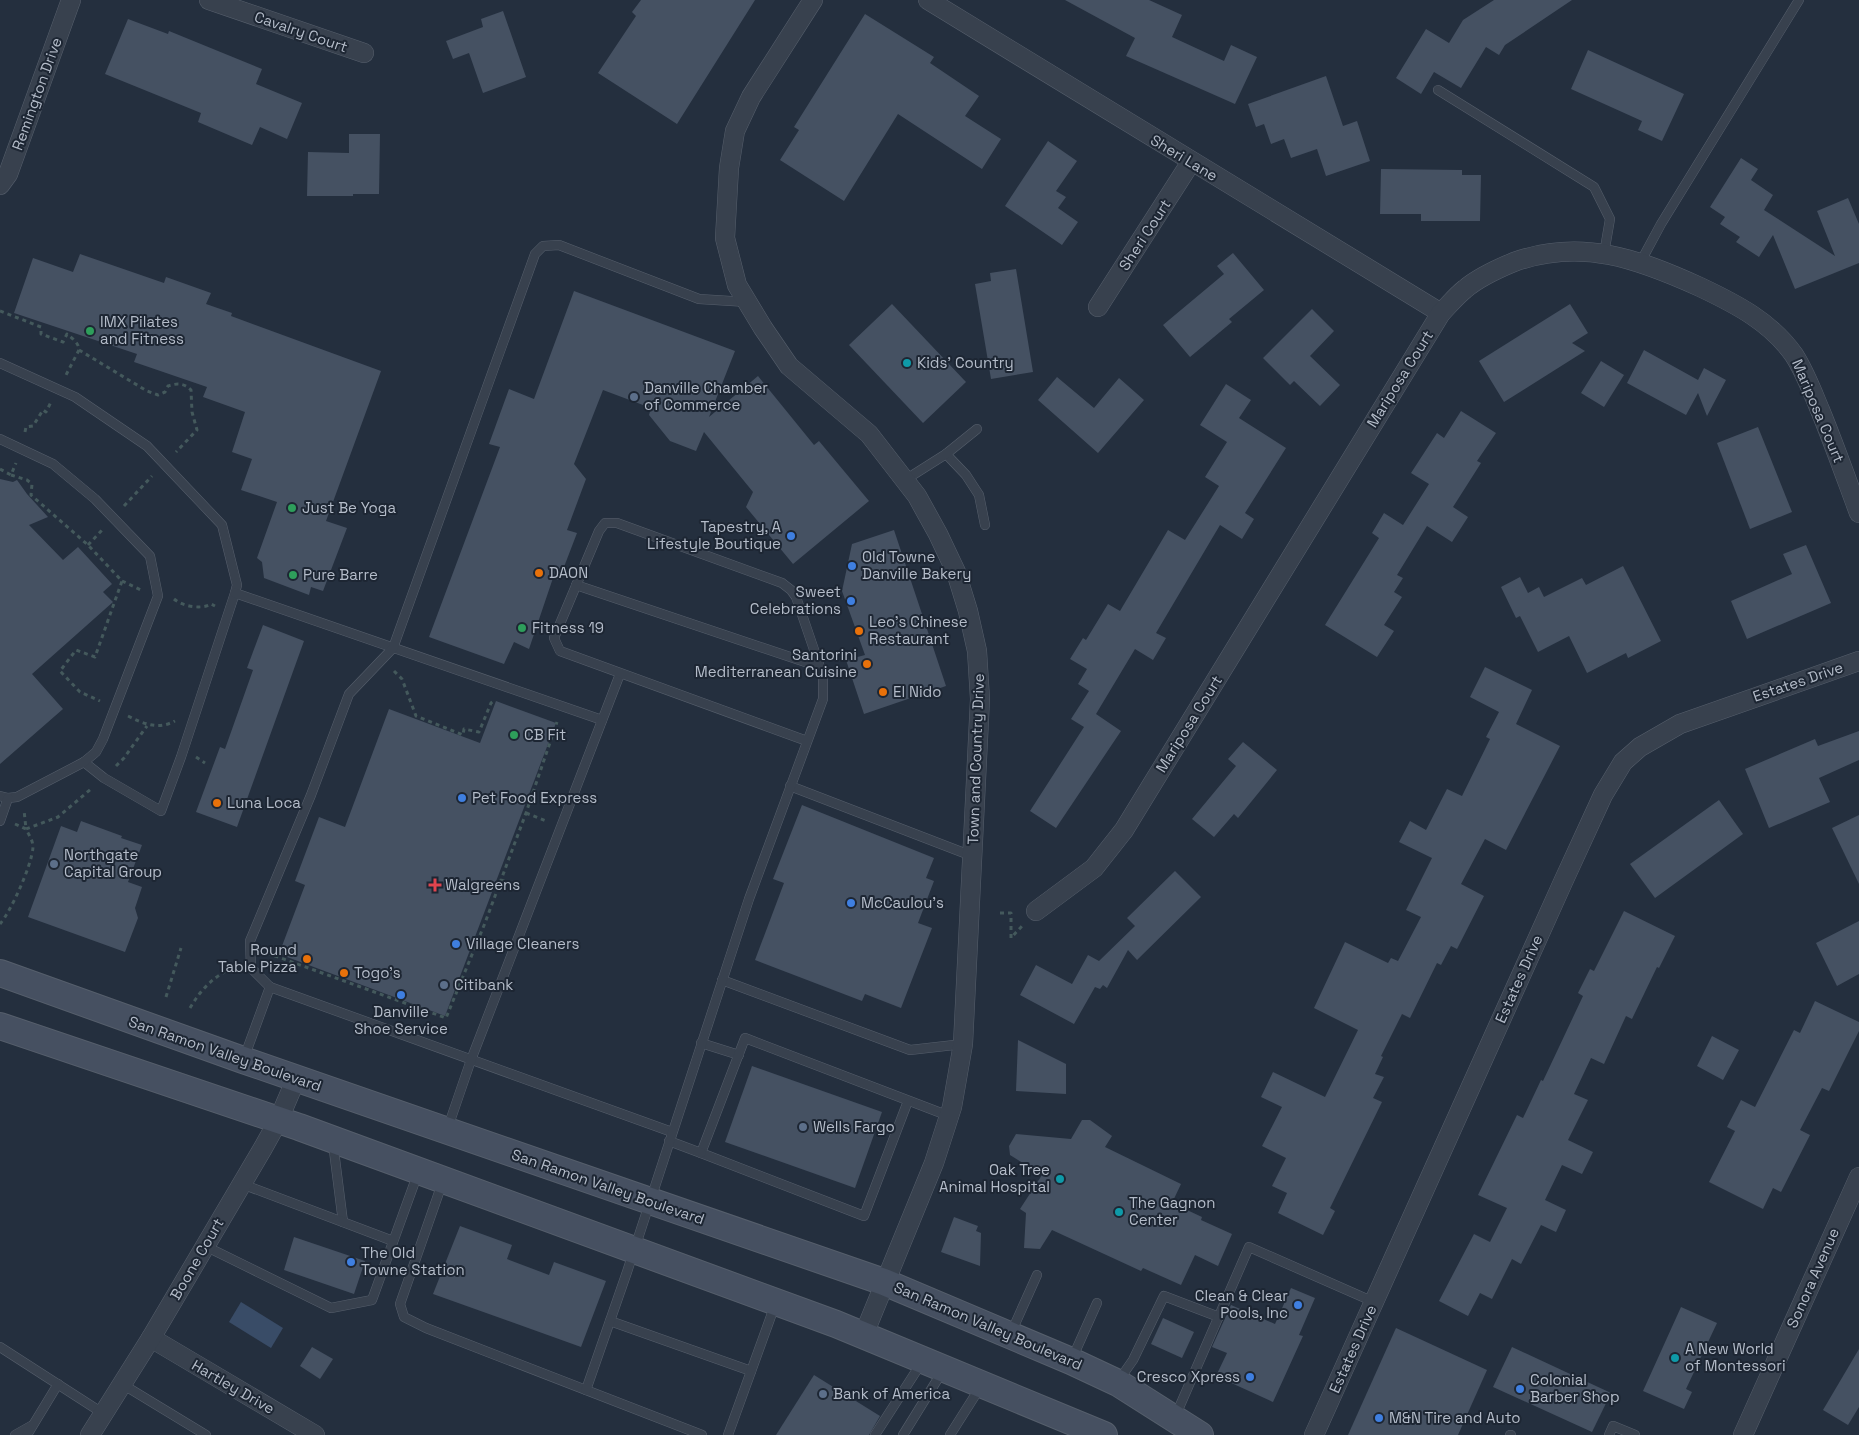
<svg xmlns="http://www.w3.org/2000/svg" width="1859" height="1435" font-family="'Space Grotesk',sans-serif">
	<rect width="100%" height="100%" fill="#242f3e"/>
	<polygon fill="#394c67" points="241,1302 283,1328 271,1348 229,1322"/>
	<g fill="#455162">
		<polygon points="641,0 755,0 677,124 598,73 636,16 632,12"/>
		<polygon points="1065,0 1149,0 1182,15 1172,37 1224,61 1231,45 1257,57 1235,104 1126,56 1135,38"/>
		<polygon points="1494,0 1572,0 1505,45 1499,55 1486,47 1461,88 1434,72 1421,94 1396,78 1426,29 1449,43 1463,20"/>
		<polygon points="503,11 526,77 483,93 469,53 453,59 446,41 483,27 481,19"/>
		<polygon points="865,14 934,57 930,63 979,96 965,116 1001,139 982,169 898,114 844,201 780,160 799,130 794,127"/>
		<polygon points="128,19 168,34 169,31 262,69 256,84 302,103 287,139 260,127 252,145 198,122 201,113 105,74"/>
		<polygon points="1588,50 1684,94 1662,141 1638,130 1642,121 1571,89"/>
		<polygon points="1326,76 1343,126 1357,121 1370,161 1326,176 1317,149 1291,158 1284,139 1271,144 1264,124 1256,127 1248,104"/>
		<polygon points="349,134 380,134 379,194 353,194 353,196 307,196 308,152 349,153"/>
		<polygon points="1048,141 1077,161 1056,191 1066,197 1058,208 1078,222 1062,245 1005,206"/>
		<polygon points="1741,158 1758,169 1751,180 1773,195 1764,210 1835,256 1817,211 1848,198 1859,224 1859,263 1795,289 1773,235 1759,257 1736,242 1740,237 1720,224 1725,217 1710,207"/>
		<polygon points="1381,169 1462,170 1462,175 1481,175 1480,221 1421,221 1421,214 1380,214"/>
		<polygon points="1233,253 1264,290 1229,319 1232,322 1190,357 1163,325 1224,274 1217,266"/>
		<polygon points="80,254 164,283 166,277 211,293 206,304 232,313 231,316 381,371 326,521 347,528 323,591 311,587 309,595 264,578 262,562 257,558 277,502 241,490 252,459 232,452 245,412 203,397 207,387 134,362 137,354 14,313 33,258 73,272"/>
		<polygon points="1016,269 1033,372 991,379 975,284 991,281 990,273"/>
		<polygon points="574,291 735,351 709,417 758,376 814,445 819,441 869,501 793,564 746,507 753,492 704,432 696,451 670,441 649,415 651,408 603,390 574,464 586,479 567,530 577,533 559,580 553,578 529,649 514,642 504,664 429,637 500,447 489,444 509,389 534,399"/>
		<polygon points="892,304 966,382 923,423 849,345"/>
		<polygon points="1570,304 1588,333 1572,343 1585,351 1504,402 1479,361"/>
		<polygon points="1312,309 1334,331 1310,356 1340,385 1320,406 1294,381 1290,385 1263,358"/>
		<polygon points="1644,350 1698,380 1704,368 1726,380 1707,416 1698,393 1686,415 1627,383"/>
		<polygon points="1601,361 1624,375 1604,407 1581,393"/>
		<polygon points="1057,377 1094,408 1119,378 1144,400 1098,453 1038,400"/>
		<polygon points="1226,384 1251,400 1239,418 1286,448 1245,513 1254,519 1242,539 1220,525 1156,633 1166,638 1153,660 1135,649 1096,714 1121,731 1056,828 1030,811 1084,727 1071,719 1089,691 1078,684 1087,669 1070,659 1083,638 1086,640 1108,604 1120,611 1168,530 1185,540 1219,486 1205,477 1227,442 1200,425"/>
		<polygon points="1461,411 1496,433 1477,461 1481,463 1453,507 1468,517 1452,542 1427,526 1397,575 1403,578 1394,592 1402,597 1384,625 1394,631 1377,657 1325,625 1379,538 1372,533 1384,513 1403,525 1429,484 1411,473 1437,433 1444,438"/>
		<polygon points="1758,427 1792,512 1750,529 1717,443"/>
		<polygon points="0,479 13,482 17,480 27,494 48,517 29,525 63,560 78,547 112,584 103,592 113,602 32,674 63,709 0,764"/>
		<polygon points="894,530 946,686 864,714 846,660 865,655 842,591 852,544"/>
		<polygon points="1806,545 1831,603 1747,639 1731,601 1792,574 1783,554"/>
		<polygon points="1623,566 1661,641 1628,658 1626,653 1587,673 1569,636 1538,652 1520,616 1516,618 1501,587 1520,577 1528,593 1539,587 1544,597 1582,578 1586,585"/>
		<polygon points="263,625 304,641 237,827 196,812 220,747 225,749 253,670 247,668"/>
		<polygon points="1485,667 1532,690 1516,724 1560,746 1506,850 1485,839 1461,884 1484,896 1457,949 1451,946 1441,965 1437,963 1410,1018 1402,1014 1381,1056 1383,1057 1375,1074 1384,1077 1373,1098 1382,1102 1330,1208 1335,1211 1323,1235 1278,1213 1287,1193 1272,1186 1286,1158 1262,1146 1282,1107 1261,1097 1273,1072 1325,1097 1358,1030 1314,1008 1345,942 1388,963 1391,958 1398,961 1421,917 1406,910 1432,858 1399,842 1410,821 1426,830 1447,789 1462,796 1490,739 1486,737 1499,712 1470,697"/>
		<polygon points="496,701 556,723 445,1016 279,954 305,885 295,881 319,817 345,827 389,709 480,743"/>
		<polygon points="1859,731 1859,760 1819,778 1830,802 1769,828 1745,769 1815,739 1818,746"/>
		<polygon points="1243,742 1277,770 1238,818 1234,814 1214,837 1192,819 1236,766 1228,759"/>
		<polygon points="1719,800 1743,834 1655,898 1630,864"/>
		<polygon points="802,805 934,858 926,878 934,881 918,923 932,928 901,1008 865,994 862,1001 755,960 784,883 773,879"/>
		<polygon points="1859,815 1859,884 1832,828"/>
		<polygon points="81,821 122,836 121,838 142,845 128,882 142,887 135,908 138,918 125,952 28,917 61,826 77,832"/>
		<polygon points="1175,871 1201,897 1137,960 1128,950 1107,988 1103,985 1100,989 1095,987 1074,1024 1020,995 1036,965 1072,984 1088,955 1099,961 1135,926 1127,918"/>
		<polygon points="1624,911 1675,936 1659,968 1657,967 1632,1019 1626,1016 1604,1064 1591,1058 1574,1094 1588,1100 1568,1140 1593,1152 1582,1174 1562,1165 1545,1200 1566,1210 1556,1232 1541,1225 1521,1264 1512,1259 1492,1299 1480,1293 1468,1316 1439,1301 1474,1234 1490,1242 1507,1208 1478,1195 1517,1115 1523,1118 1541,1080 1543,1081 1583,996 1578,993 1590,969 1594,971"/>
		<polygon points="1859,921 1859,974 1837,986 1816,943"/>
		<polygon points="1815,1001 1859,1022 1859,1031 1829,1091 1822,1088 1800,1130 1810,1135 1781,1192 1773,1188 1763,1209 1709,1182 1735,1131 1727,1127 1741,1100 1755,1107 1794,1030 1800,1033"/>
		<polygon points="1712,1036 1739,1050 1723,1080 1697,1066"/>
		<polygon points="1018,1040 1066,1064 1066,1094 1016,1091"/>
		<polygon points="752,1066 882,1112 855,1188 725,1142"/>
		<polygon points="1082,1120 1090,1120 1112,1136 1105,1147 1181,1184 1172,1203 1202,1217 1201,1220 1232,1234 1218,1266 1195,1255 1181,1285 1143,1268 1141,1271 1052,1230 1040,1249 1024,1248 1026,1213 1020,1209 1042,1175 1010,1155 1009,1146 1016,1134 1071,1139"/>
		<polygon points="954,1217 978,1226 976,1231 981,1233 980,1266 941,1252"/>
		<polygon points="460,1226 512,1245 507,1259 549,1275 554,1262 606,1281 581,1347 433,1294"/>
		<polygon points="294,1237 365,1261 354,1294 284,1270"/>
		<polygon points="1291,1288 1315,1298 1299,1335 1303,1336 1273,1402 1216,1376 1227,1353 1212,1347 1231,1305 1275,1324"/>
		<polygon points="1681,1307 1717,1323 1686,1389 1692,1392 1684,1409 1643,1391"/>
		<polygon points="1163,1318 1194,1332 1182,1358 1151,1344"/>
		<polygon points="1396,1328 1487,1370 1458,1435 1348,1435"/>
		<polygon points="312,1347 333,1359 320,1379 300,1366"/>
		<polygon points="1512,1347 1611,1393 1592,1432 1493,1387"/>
		<polygon points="1859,1349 1859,1407 1848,1425 1823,1410"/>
		<polygon points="814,1375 880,1416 869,1435 776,1435"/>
	</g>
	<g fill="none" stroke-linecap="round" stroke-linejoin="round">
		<defs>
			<g id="lane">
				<polyline points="1438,90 1594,187 1610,219 1604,254"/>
				<polyline points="1640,263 1661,224 1799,0"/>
				<polyline points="0,363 75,397 147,446 222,525 237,585 235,593 181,757 161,811 104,778 84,762"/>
				<polyline points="0,439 53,464 95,499 150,556 158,596 103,739 96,752 84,762 17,797 8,798 0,796"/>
				<polyline points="946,454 966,475 979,495 985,525"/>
				<polyline points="905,480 946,454 977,429"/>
				<polyline points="576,585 820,667"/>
				<polyline points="235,593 602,720"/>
				<polyline points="790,786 972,856"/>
				<polyline points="0,821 8,798"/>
				<polyline points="722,980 910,1050 963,1044"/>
				<polyline points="270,987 251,968 250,941 311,795 349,694 393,648 535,254 543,246 559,245 699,299 747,302"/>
				<polyline points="701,1043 739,1055"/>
				<polyline points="244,1058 270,987 672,1132"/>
				<polyline points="908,1101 864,1216 701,1153 745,1038 949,1116"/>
				<polyline points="447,1130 471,1060 620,674"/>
				<polyline points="669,1141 701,1153"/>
				<polyline points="333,1143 343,1222"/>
				<polyline points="443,1181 400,1304 404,1317 426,1328 702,1435"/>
				<polyline points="242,1184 393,1241"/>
				<polyline points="205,1246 331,1308 372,1300 418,1173"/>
				<polyline points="610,1321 751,1371"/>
				<polyline points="1011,1333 1037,1275"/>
				<polyline points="0,1347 104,1414"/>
				<polyline points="1072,1359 1097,1303"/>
				<polyline points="1119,1380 1133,1360 1164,1296 1219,1317"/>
				<polyline points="122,1384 206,1435"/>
				<polyline points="586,1390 627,1272 749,899 823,699 823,676 796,597 791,590 782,583 617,523 605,523 599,531 554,638 560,651 807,741"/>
				<polyline points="1175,1417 1249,1247 1374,1302"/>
				<polyline points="15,1435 31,1426"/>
				<polyline points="27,1435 58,1384"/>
				<polyline points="728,1435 775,1305"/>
				<polyline points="875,1435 922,1362"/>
				<polyline points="903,1435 942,1372"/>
				<polyline points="950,1435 981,1386"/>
				<polyline points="1510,1435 1511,1435"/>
				<polyline points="1609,1435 1613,1426 1635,1435"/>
			</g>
			<g id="street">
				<polyline points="209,0 364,53"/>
				<polyline points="813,0 751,97 735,131 729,168 725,238 737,285 763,328 789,366 869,434 917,496 938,534 956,572 968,611 977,651 980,699 963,1044 952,1107 934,1163 864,1334"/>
				<polyline points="928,0 1441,313"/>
				<polyline points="0,185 8,174 71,0"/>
				<polyline points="1098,307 1191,162"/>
				<path d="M1036,911L1094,868L1124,830L1441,313C1449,305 1456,296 1465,289C1479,277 1497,269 1514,262C1582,238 1638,259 1700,287C1736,304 1771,322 1794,355C1805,372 1812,391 1820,410C1834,444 1846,478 1859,513"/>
				<polyline points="151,1338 315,1435"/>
				<polyline points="90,1435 151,1338 263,1148 278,1121 296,1079"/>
				<polyline points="1314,1435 1563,882 1603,795 1623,762 1640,747 1680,724 1859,661"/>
				<polyline points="1743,1435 1859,1177"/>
			</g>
			<g id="secondary">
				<polyline points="0,973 243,1060 884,1282 1071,1361 1118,1383 1200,1435"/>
				<polyline points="0,1026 299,1127 836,1324 1104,1435"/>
			</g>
		</defs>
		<use href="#lane" stroke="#565f6c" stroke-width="10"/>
		<use href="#street" stroke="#565f6c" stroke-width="20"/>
		<use href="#secondary" stroke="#565f6c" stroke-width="28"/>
		<g stroke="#44595c" stroke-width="3" stroke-dasharray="4 4" stroke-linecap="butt">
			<path d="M0,311L41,327V334L63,342L67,334C72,338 79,343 79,350L66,375"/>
			<path d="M79,350L147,391L158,395L165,392L168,386C177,383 184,383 191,390L192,412L197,430L176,452"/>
			<polyline points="25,432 26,427 33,426 43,410 46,412 51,402"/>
			<polyline points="0,469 11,475 16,463"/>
			<polyline points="11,475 27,480 32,484 31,495 88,545 122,581 95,657 76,650 60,671 80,692 100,701"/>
			<polyline points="124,506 152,476"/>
			<polyline points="88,545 103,529"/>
			<polyline points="122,581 141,590"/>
			<path d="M174,599C182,606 201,610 211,604L215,606"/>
			<polyline points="394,671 402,679 416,716 463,735 464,729 479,732 491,703 495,700"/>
			<path d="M128,716C144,724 158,730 175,721"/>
			<polyline points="196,757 205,763"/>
			<polyline points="116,766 124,758 147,726"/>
			<polyline points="526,813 546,821"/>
			<polyline points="15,824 26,829 24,810"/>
			<polyline points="501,880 521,887"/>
			<polyline points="1000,913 1011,913 1011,938 1022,926"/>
			<path d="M0,924C11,911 32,865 33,847C33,841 29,835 26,829L58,817L91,789"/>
			<polyline points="267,953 446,1018 485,923 526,813 557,722"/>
			<polyline points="166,997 181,948"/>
			<path d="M190,1008C201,989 214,976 234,967"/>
		</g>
		<use href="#lane" stroke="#38414e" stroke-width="9"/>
		<use href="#street" stroke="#38414e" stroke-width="19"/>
		<use href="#secondary" stroke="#465061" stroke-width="26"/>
	</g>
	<g fill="#2e9e5b" stroke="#1d2633" stroke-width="2">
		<circle cx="90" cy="331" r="5"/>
		<circle cx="292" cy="508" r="5"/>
		<circle cx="293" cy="575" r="5"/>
		<circle cx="522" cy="628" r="5"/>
		<circle cx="514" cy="735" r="5"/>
	</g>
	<g fill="#0f9aa8" stroke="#1d2633" stroke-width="2">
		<circle cx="907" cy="363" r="5"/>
		<circle cx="1060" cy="1179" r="5"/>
		<circle cx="1119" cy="1212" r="5"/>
		<circle cx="1675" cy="1358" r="5"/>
	</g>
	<g fill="#5c6f8a" stroke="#1d2633" stroke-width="2">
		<circle cx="634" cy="397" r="5"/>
		<circle cx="54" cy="864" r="5"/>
		<circle cx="444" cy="985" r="5"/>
		<circle cx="803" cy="1127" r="5"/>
		<circle cx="823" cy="1394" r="5"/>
	</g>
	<g fill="#3f7fe0" stroke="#1d2633" stroke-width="2">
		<circle cx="791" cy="536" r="5"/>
		<circle cx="852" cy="566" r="5"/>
		<circle cx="851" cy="601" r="5"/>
		<circle cx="462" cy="798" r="5"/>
		<circle cx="851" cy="903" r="5"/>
		<circle cx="456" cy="944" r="5"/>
		<circle cx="401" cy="995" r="5"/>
		<circle cx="351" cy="1262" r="5"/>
		<circle cx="1298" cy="1305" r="5"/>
		<circle cx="1250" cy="1377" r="5"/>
		<circle cx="1520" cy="1389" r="5"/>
		<circle cx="1379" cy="1418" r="5"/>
	</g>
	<g fill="#e8710a" stroke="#1d2633" stroke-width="2">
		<circle cx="539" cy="573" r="5"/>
		<circle cx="859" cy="631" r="5"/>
		<circle cx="867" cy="664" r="5"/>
		<circle cx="883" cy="692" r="5"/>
		<circle cx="217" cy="803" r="5"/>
		<circle cx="307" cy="959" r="5"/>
		<circle cx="344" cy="973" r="5"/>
	</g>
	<path fill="#e0444e" stroke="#1d2633" stroke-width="2" d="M432.5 877.5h5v5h5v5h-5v5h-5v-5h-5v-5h5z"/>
	<g text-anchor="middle" stroke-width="4" stroke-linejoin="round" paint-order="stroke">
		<g font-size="15" fill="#b4bcc9" stroke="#1d2633">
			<text transform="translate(301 32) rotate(19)" y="5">Cavalry Court</text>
			<text transform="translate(37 94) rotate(-70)" y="5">Remington Drive</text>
			<text transform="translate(1184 158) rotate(31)" y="5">Sheri Lane</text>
			<text transform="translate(1145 235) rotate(-57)" y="5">Sheri Court</text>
			<text transform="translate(1400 379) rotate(-58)" y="5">Mariposa Court</text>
			<text transform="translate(1818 411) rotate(67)" y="5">Mariposa Court</text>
			<text transform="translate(1798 682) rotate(-19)" y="5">Estates Drive</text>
			<text transform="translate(1189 724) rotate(-58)" y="5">Mariposa Court</text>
			<text transform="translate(976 759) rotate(-88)" y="5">Town and Country Drive</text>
			<text transform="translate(1519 979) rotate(-66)" y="5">Estates Drive</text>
			<text transform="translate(225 1054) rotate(19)" y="5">San Ramon Valley Boulevard</text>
			<text transform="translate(608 1187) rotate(19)" y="5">San Ramon Valley Boulevard</text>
			<text transform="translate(197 1259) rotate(-60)" y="5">Boone Court</text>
			<text transform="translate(1813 1278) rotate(-66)" y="5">Sonora Avenue</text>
			<text transform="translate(988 1326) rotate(23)" y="5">San Ramon Valley Boulevard</text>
			<text transform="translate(1353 1349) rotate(-66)" y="5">Estates Drive</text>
			<text transform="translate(233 1387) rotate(30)" y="5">Hartley Drive</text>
		</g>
		<g font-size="15" fill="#b4bcc9" stroke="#1d2633" text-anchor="start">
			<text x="100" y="327">IMX Pilates<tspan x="100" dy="17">and Fitness</tspan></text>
			<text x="917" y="368">Kids' Country</text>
			<text x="644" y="393">Danville Chamber<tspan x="644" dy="17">of Commerce</tspan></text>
			<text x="302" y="513">Just Be Yoga</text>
			<text x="781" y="532" text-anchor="end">Tapestry, A<tspan x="781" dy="17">Lifestyle Boutique</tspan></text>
			<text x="862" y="562">Old Towne<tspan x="862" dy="17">Danville Bakery</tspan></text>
			<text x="549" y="578">DAON</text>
			<text x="303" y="580">Pure Barre</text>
			<text x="841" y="597" text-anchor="end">Sweet<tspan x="841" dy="17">Celebrations</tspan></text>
			<text x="869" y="627">Leo's Chinese<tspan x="869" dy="17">Restaurant</tspan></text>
			<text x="532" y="633">Fitness 19</text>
			<text x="857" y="660" text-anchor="end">Santorini<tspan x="857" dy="17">Mediterranean Cuisine</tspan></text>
			<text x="893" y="697">El Nido</text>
			<text x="524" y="740">CB Fit</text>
			<text x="472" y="803">Pet Food Express</text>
			<text x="227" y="808">Luna Loca</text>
			<text x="64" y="860">Northgate<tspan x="64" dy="17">Capital Group</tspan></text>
			<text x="445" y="890">Walgreens</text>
			<text x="861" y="908">McCaulou's</text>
			<text x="466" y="949">Village Cleaners</text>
			<text x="297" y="955" text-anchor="end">Round<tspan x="297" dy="17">Table Pizza</tspan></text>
			<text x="354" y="978">Togo's</text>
			<text x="454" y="990">Citibank</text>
			<text x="401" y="1017" text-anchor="middle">Danville<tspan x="401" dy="17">Shoe Service</tspan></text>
			<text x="813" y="1132">Wells Fargo</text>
			<text x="1050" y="1175" text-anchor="end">Oak Tree<tspan x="1050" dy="17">Animal Hospital</tspan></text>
			<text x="1129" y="1208">The Gagnon<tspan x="1129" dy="17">Center</tspan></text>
			<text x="361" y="1258">The Old<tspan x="361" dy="17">Towne Station</tspan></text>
			<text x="1288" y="1301" text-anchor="end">Clean &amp; Clear<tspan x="1288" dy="17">Pools, Inc</tspan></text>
			<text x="1685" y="1354">A New World<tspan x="1685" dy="17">of Montessori</tspan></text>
			<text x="1240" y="1382" text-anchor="end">Cresco Xpress</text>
			<text x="1530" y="1385">Colonial<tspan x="1530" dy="17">Barber Shop</tspan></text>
			<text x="833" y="1399">Bank of America</text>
			<text x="1389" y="1423">M&amp;N Tire and Auto</text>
		</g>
	</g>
</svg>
